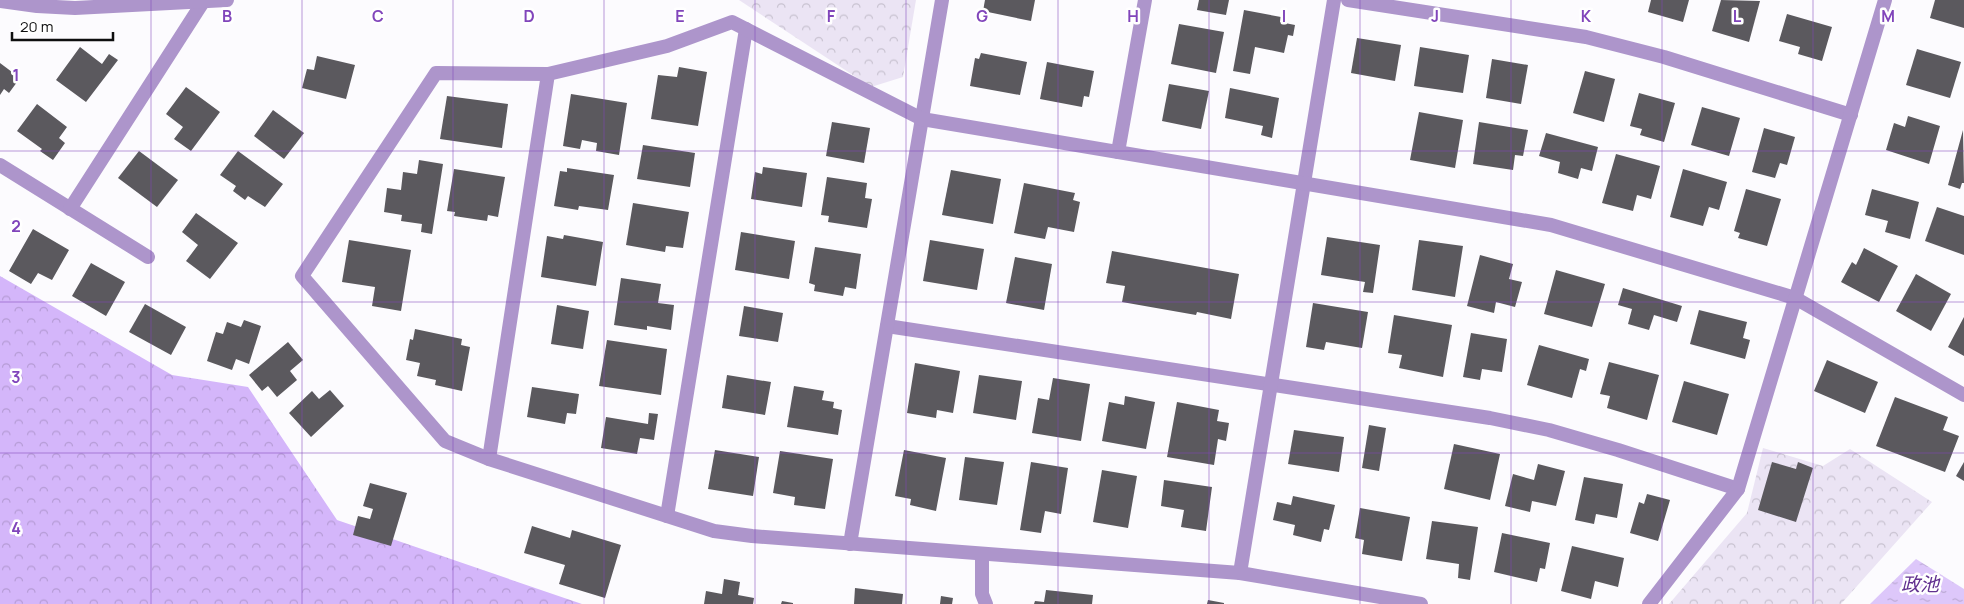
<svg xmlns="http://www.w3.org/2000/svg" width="1964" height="604" font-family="Manrope,'Noto Sans JP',sans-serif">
	<defs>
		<pattern id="forest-crowns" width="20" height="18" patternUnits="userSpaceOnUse" patternTransform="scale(1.25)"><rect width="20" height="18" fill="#d4b6fa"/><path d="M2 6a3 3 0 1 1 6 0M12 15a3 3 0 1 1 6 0" fill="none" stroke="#b59bd5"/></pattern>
		<pattern id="park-crowns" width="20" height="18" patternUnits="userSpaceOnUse" patternTransform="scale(1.25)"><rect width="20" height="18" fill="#ebe4f4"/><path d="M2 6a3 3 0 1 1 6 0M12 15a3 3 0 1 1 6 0" fill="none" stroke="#c8c2d0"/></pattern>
		<pattern id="water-ripples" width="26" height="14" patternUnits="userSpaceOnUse" patternTransform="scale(1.25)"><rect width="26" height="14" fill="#ddc7fa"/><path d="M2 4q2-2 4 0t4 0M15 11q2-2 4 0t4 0" fill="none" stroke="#bcaad5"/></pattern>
	</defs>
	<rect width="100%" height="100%" fill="#fcfbfe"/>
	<polygon fill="url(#forest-crowns)" points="0,276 172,375 248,387 337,520 582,604 0,604"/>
	<g fill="url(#park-crowns)">
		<polygon points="739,0 916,0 903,77 871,87"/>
		<polygon points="1763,448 1823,466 1850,449 1932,502 1841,604 1669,604 1747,513"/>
	</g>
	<polygon fill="url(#water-ripples)" points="1916,559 1964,589 1964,604 1870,604"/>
	<g fill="#5b595e">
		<polygon points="985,0 1035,0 1031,21 983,11"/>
		<polygon points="1199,0 1229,0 1226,15 1197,10"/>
		<polygon points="1651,0 1689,0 1683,22 1648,12"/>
		<polygon points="1721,0 1760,1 1749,42 1712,31"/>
		<polygon points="1935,0 1964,0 1964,28 1930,18"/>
		<polygon points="1244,10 1281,17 1280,22 1295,25 1293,36 1288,35 1284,53 1255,47 1250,74 1233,71"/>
		<polygon points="1787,14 1832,27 1822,61 1798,54 1800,47 1779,41"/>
		<polygon points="1179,24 1224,32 1216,73 1171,64"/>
		<polygon points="1357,38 1401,45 1395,81 1351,73"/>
		<polygon points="80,47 102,64 109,54 118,60 86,102 56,80"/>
		<polygon points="1420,47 1469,55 1463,93 1414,86"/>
		<polygon points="1917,49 1961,62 1950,98 1906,85"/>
		<polygon points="981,53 1027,62 1020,95 970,86 975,58 979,59"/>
		<polygon points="317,56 355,65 346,99 302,88 307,69 314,70"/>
		<polygon points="1492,59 1528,65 1521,104 1486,98"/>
		<polygon points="1047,62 1094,71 1089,97 1084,96 1082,107 1040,99"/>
		<polygon points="0,63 20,78 9,93 4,89 0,95"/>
		<polygon points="679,67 707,72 698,126 651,119 658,75 677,77"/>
		<polygon points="1585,71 1615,79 1604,122 1573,113"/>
		<polygon points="1169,84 1209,91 1201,129 1162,121"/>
		<polygon points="186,87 220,112 191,151 174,139 183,127 166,114"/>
		<polygon points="1230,88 1279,98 1272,138 1261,135 1263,126 1225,118"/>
		<polygon points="1639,93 1675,103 1664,142 1640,135 1642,129 1630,126"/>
		<polygon points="571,94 627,103 619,155 596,151 597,143 582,140 580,149 563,146"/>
		<polygon points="447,96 508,104 502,148 440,139"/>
		<polygon points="37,104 67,127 59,138 65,143 53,160 40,151 42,149 17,131"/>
		<polygon points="1702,107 1740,118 1729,156 1691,145"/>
		<polygon points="273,110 304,133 284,159 254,136"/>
		<polygon points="1419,112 1463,120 1455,168 1410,160"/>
		<polygon points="1908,116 1940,126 1929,164 1886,150 1894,123 1905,127"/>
		<polygon points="832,122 870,128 864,163 826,156"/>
		<polygon points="1479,122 1528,130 1523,156 1515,155 1513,170 1473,164"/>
		<polygon points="1764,128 1795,137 1787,165 1780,163 1775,178 1752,172"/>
		<polygon points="1963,130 1964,183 1962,183 1960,189 1948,185"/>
		<polygon points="1546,133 1598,147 1592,171 1581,168 1578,179 1558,173 1560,162 1539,156"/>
		<polygon points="643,145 695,153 690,187 637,179"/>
		<polygon points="139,151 178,180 157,207 118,178"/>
		<polygon points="238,151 283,184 265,207 248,196 245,200 233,191 236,186 220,175"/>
		<polygon points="1616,154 1660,166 1651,199 1637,195 1633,211 1602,203"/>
		<polygon points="419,160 443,164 432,234 421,232 422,224 401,221 402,215 384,212 387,188 401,190 403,172 417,174"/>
		<polygon points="763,167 807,173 802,207 751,199 755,172 762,174"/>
		<polygon points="567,168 614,175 608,210 579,206 578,210 554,206 560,171 567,172"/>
		<polygon points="454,169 505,177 498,217 488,215 487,221 454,216 455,212 447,211"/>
		<polygon points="1683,169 1727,182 1719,210 1709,207 1703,226 1670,217"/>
		<polygon points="951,170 1001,179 993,224 942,215"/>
		<polygon points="827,177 867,183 865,198 872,199 867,228 828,222 829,216 821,215"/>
		<polygon points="1024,183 1075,193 1073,200 1080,202 1074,232 1048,227 1045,239 1014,233"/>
		<polygon points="1746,189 1781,199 1767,246 1738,238 1740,233 1734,231"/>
		<polygon points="1872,189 1919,202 1910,239 1885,232 1888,221 1865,215"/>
		<polygon points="633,203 689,212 683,248 666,246 665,252 626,245"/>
		<polygon points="1937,207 1964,216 1964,255 1925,241"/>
		<polygon points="196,213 238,243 210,279 186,261 198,245 182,232"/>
		<polygon points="33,229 69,250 52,280 38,273 31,284 9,271"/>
		<polygon points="741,232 795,241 789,279 735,270"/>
		<polygon points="564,235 603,242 596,286 541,277 547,236 563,239"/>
		<polygon points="1327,237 1380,245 1373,293 1363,292 1365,282 1321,275"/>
		<polygon points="349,240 411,250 401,311 372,306 375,287 342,282"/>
		<polygon points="930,240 984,249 977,290 923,281"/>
		<polygon points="1419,240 1463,246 1455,297 1412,290"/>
		<polygon points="815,247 861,254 856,289 845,287 843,296 814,291 815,285 809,283"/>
		<polygon points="1864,248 1898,266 1879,302 1841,282 1852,262 1856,265"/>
		<polygon points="1112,251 1239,274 1231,319 1197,312 1196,315 1122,302 1125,286 1106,283"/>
		<polygon points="1480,255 1513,264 1509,279 1522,282 1515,307 1496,302 1494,313 1467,306"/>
		<polygon points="1015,257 1052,264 1044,310 1006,303"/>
		<polygon points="91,263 125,282 106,316 72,296"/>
		<polygon points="1556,270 1605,284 1592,327 1544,314"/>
		<polygon points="1916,274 1951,294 1931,331 1896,311"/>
		<polygon points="621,278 661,284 658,303 674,305 671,330 647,326 647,330 614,325"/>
		<polygon points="1623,288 1682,306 1677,322 1654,315 1649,330 1628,324 1632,309 1618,305"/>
		<polygon points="1313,303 1368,312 1362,348 1326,342 1324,350 1306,347"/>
		<polygon points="145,304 186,327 171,355 129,332"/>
		<polygon points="557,305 589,311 583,349 551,344"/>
		<polygon points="744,306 783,313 778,342 739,336"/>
		<polygon points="1699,310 1747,322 1743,338 1750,340 1745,359 1690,344"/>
		<polygon points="1394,315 1452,325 1443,377 1399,368 1402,355 1388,353"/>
		<polygon points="1964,317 1964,356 1948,347"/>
		<polygon points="244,320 261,326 249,364 236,359 232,370 207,361 216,332 223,334 227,322 241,327"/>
		<polygon points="415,329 462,339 461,345 470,347 462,391 435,385 436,380 417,376 420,363 406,360 410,339 413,340"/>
		<polygon points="1471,333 1507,339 1502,372 1482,369 1480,380 1463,377"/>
		<polygon points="607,340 667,349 661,395 599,386"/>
		<polygon points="288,342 303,360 290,371 297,380 277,397 268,386 262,391 249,375"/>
		<polygon points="1539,345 1589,359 1586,371 1580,369 1572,398 1527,385"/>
		<polygon points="1827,360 1878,382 1865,413 1814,391"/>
		<polygon points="1609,362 1659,375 1647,420 1607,408 1610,396 1600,394"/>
		<polygon points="915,363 960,371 953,413 937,410 936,418 907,413"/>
		<polygon points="727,375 771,382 765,415 722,408"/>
		<polygon points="979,375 1022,381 1016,420 973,413"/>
		<polygon points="1053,378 1090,384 1081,441 1032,433 1038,398 1049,400"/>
		<polygon points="1684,381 1729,394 1717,435 1672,422"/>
		<polygon points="794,386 824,391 822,400 834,402 833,408 842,410 838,435 787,427"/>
		<polygon points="532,387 579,394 576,414 567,413 565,424 527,417"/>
		<polygon points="330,390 344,406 311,437 289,413 312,391 319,399"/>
		<polygon points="1125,396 1155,402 1146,449 1102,441 1109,402 1124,405"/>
		<polygon points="1895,397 1948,417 1943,430 1959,436 1945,472 1876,446"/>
		<polygon points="1177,402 1219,410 1217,421 1229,423 1226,441 1218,439 1214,465 1167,457"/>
		<polygon points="649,413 658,414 654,440 640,438 637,454 601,448 606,417 648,424"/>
		<polygon points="1369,425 1386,428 1379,471 1362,468"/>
		<polygon points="1294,430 1344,437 1339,472 1288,464"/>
		<polygon points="1454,444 1500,454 1490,500 1444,489"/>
		<polygon points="715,450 759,457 753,496 708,489"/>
		<polygon points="904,450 946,458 936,511 910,505 911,499 895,496"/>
		<polygon points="780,451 833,459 825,509 794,505 795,497 773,493"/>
		<polygon points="965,457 1004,462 997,505 959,500"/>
		<polygon points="1031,462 1068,468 1061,514 1045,511 1041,533 1020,530"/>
		<polygon points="1772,462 1796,469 1798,462 1813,468 1796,522 1758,510"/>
		<polygon points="1964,462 1964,481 1956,476"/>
		<polygon points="1538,464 1565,471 1556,506 1532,501 1530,512 1505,506 1513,474 1534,480"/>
		<polygon points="1102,470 1137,476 1128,528 1093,522"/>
		<polygon points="1584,477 1623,484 1617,518 1596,514 1594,524 1575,520"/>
		<polygon points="1164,480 1212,487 1206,531 1181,527 1184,510 1161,506"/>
		<polygon points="370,483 407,493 391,546 353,535 358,516 370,519 373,509 363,506"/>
		<polygon points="1647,494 1670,500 1658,541 1630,533 1639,502 1644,504"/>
		<polygon points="1293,496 1335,505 1329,530 1324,529 1321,542 1293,535 1295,525 1273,520 1277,502 1291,505"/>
		<polygon points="1360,508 1410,517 1402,561 1362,554 1364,540 1355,538"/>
		<polygon points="1432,521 1478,527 1470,580 1458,578 1459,564 1426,559"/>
		<polygon points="532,526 570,538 572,530 621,545 605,598 559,584 565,565 524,553"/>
		<polygon points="1502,533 1550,543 1545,569 1540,568 1537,582 1494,572"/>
		<polygon points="1572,546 1624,558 1618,587 1595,581 1591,599 1561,591"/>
		<polygon points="724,579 740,582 738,595 754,598 753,604 704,604 706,591 722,594"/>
		<polygon points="855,588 903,594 902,604 854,604"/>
		<polygon points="1046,590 1093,595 1092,604 1034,604 1035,601 1044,602"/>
		<polygon points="941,596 953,598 952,604 940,604"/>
		<polygon points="1208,600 1224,603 1224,604 1207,604"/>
		<polygon points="782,601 793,603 793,604 781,604"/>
	</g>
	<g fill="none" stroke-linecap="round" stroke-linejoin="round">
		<g stroke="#ad95cb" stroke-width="14">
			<polyline points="1348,0 1586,37 1664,57 1851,115"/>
			<polyline points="1118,152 1145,0"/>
			<polyline points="0,165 148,257"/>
			<polyline points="70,209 203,2"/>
			<polyline points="887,326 1490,418 1549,430 1618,450 1738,489"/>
			<polyline points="489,459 548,74"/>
			<polyline points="667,516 746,29"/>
			<polyline points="850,544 942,0"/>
			<polyline points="982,554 982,594 986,604"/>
			<polyline points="1240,573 1334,0"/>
			<polyline points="1421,604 1240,573 752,536 714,531 489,459 445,441 302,276 436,73 548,74 667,46 732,22 922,119 1551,225 1795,298 1964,395"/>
			<polyline points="1649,604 1738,489 1885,0"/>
		</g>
		<polyline stroke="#ad95cb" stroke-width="14" points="0,1 37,6 75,8 227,0"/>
	</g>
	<path fill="none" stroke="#8145bb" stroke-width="1" stroke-opacity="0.55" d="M151,0V604M302,0V604M453,0V604M604,0V604M755,0V604M906,0V604M1058,0V604M1209,0V604M1360,0V604M1511,0V604M1662,0V604M1813,0V604M0,151H1964M0,302H1964M0,453H1964"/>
	<g text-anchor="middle" stroke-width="5" stroke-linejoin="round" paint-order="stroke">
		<g font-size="19" font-style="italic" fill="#61308f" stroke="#fff">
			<text x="1920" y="591">政池</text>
		</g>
	</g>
	<g font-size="16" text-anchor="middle" font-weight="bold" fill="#8145bb" stroke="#fff" stroke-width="5" stroke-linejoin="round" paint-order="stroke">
		<text x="227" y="22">B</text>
		<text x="378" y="22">C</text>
		<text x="529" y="22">D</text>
		<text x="680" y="22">E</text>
		<text x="831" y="22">F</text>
		<text x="982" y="22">G</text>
		<text x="1133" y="22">H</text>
		<text x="1284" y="22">I</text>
		<text x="1435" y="22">J</text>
		<text x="1586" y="22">K</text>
		<text x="1737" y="22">L</text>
		<text x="1888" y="22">M</text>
		<text x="16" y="81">1</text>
		<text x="16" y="232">2</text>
		<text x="16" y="383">3</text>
		<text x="16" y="534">4</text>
	</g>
	<path d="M12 32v8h101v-8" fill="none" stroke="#0e0e0f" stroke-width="2.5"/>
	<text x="20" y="32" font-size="15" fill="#0e0e0f" stroke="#ffffff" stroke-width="4" paint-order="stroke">20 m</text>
</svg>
